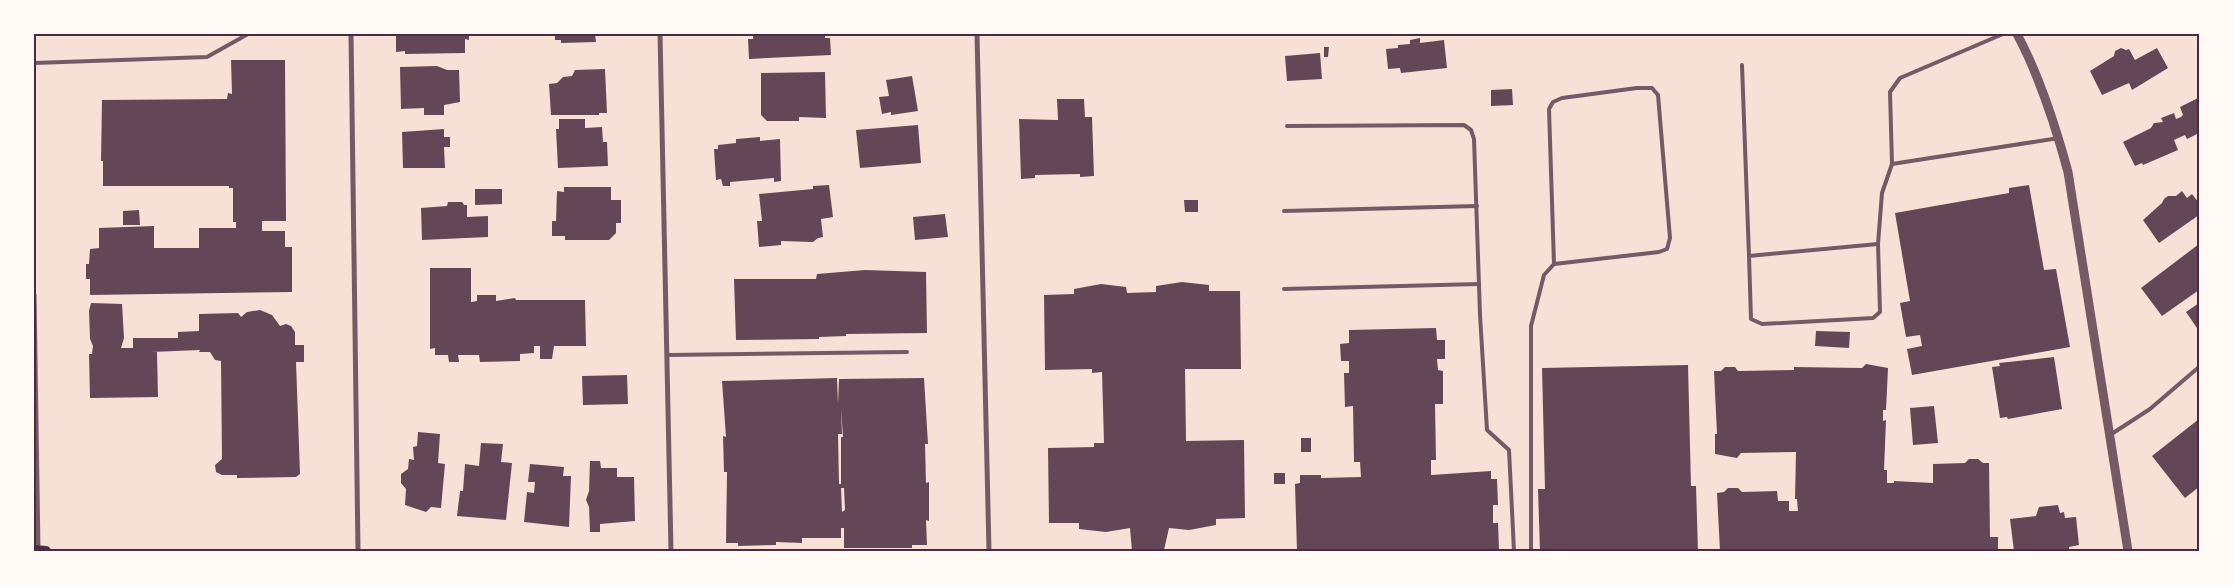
<svg xmlns="http://www.w3.org/2000/svg" width="2233" height="585" font-family="Cabin,sans-serif">
	<rect width="100%" height="100%" fill="#f7e1d7"/>
	<g fill="#644757" fill-rule="evenodd">
		<polygon points="396,34 469,34 469,40 465,39 465,53 405,54 405,51 396,52"/>
		<polygon points="555,34 595,34 596,42 561,43 561,40 555,40"/>
		<polygon points="753,34 825,35 825,38 830,38 831,55 749,59 748,39 753,39"/>
		<polygon points="1420,38 1420,43 1444,40 1447,68 1401,73 1400,68 1388,69 1386,49 1398,48 1398,45 1410,44 1410,40"/>
		<polygon points="1324,47 1329,47 1328,57 1324,57"/>
		<polygon points="2121,48 2126,50 2129,49 2135,60 2157,48 2168,68 2132,90 2129,83 2102,95 2090,71 2114,56 2115,51"/>
		<polygon points="1320,53 1322,79 1287,81 1285,56"/>
		<polygon points="231,60 285,60 286,221 262,221 262,231 285,231 285,247 292,247 292,292 90,295 90,279 86,279 86,264 89,264 90,249 99,248 99,228 154,226 154,248 199,248 199,228 236,228 236,222 233,222 233,188 229,188 229,186 103,186 103,161 101,161 102,100 227,99 228,93 232,94"/>
		<polygon points="437,66 447,70 459,70 460,102 444,105 444,115 424,115 424,108 401,109 400,67"/>
		<polygon points="605,69 607,113 599,113 599,115 551,115 549,84 557,83 563,77 572,76 575,70"/>
		<polygon points="825,72 826,118 799,117 799,121 767,121 761,115 761,73"/>
		<polygon points="912,76 918,111 891,115 891,112 882,114 879,97 889,96 886,80"/>
		<polygon points="1512,89 1513,105 1491,106 1491,90"/>
		<polygon points="2198,98 2199,133 2187,139 2185,135 2174,140 2178,150 2143,165 2142,163 2135,166 2123,142 2151,128 2154,123 2163,122 2161,118 2174,113 2176,119 2181,117 2183,115 2180,107"/>
		<polygon points="1057,99 1084,99 1085,117 1092,117 1094,176 1080,177 1080,174 1035,175 1035,178 1021,179 1019,119 1058,120"/>
		<polygon points="559,119 585,119 585,128 602,127 603,142 607,142 608,166 558,168 556,129 559,129"/>
		<polygon points="918,125 921,163 860,168 856,130"/>
		<polygon points="444,129 444,137 450,137 450,147 444,147 445,168 403,168 402,132"/>
		<polygon points="760,137 760,141 780,139 781,181 774,182 774,178 730,182 730,186 723,186 721,179 716,180 714,149 718,149 718,145 736,143 736,139"/>
		<polygon points="829,185 833,217 821,219 823,237 818,238 813,242 781,241 781,245 759,247 757,221 762,221 759,194 813,189 813,186"/>
		<polygon points="2029,185 2044,270 2056,269 2070,347 1912,375 1907,349 1922,346 1920,335 1906,337 1900,303 1910,301 1895,213 2009,193 2009,188"/>
		<polygon points="564,187 611,187 611,200 621,200 621,223 616,223 616,233 609,240 565,240 565,236 552,236 552,221 556,221 557,191 564,192"/>
		<polygon points="475,189 502,189 502,204 475,205"/>
		<polygon points="2182,191 2187,198 2192,194 2199,203 2199,215 2159,243 2143,220 2162,203 2164,199 2168,196 2176,196"/>
		<polygon points="1184,200 1198,200 1198,212 1185,212"/>
		<polygon points="448,202 462,202 464,205 467,205 467,217 488,216 488,237 422,240 421,208 447,206"/>
		<polygon points="139,210 140,225 123,225 123,211"/>
		<polygon points="945,214 948,237 915,240 913,217"/>
		<polygon points="2199,244 2199,290 2162,316 2141,288"/>
		<polygon points="430,268 471,268 471,302 477,301 477,295 496,295 496,301 515,298 516,300 585,300 586,346 554,346 552,359 540,359 540,346 534,346 534,353 520,354 520,361 480,362 479,355 458,355 459,362 449,362 448,355 435,355 435,348 430,349"/>
		<polygon points="865,270 926,272 927,333 846,334 846,336 819,337 819,339 736,340 734,279 816,279 817,274"/>
		<polygon points="1182,282 1209,285 1209,291 1240,291 1241,369 1185,369 1186,441 1244,440 1245,518 1216,519 1216,525 1189,530 1169,528 1164,550 1157,551 1132,551 1130,528 1106,532 1079,529 1079,523 1049,523 1048,448 1094,447 1094,443 1104,443 1102,372 1092,373 1092,369 1045,370 1044,295 1074,294 1074,289 1101,284 1126,287 1127,293 1156,292 1156,286"/>
		<polygon points="91,303 122,304 124,338 121,348 133,348 133,338 178,338 178,332 199,331 199,314 238,313 241,317 247,312 260,310 272,315 280,326 286,324 291,326 295,332 295,345 304,345 304,362 296,362 300,474 296,477 237,478 237,475 222,475 216,472 215,465 222,459 221,361 215,360 210,352 199,352 200,350 151,352 157,352 158,397 90,398 89,354 92,354 93,346 90,339 89,311"/>
		<polygon points="2199,303 2199,331 2186,312"/>
		<polygon points="1436,328 1437,340 1445,340 1445,359 1437,359 1438,370 1443,371 1443,404 1435,404 1436,460 1431,460 1431,475 1491,471 1491,479 1497,479 1498,505 1493,505 1493,523 1498,523 1499,549 1495,549 1495,551 1297,551 1295,484 1300,483 1300,475 1321,475 1321,478 1361,477 1360,462 1354,462 1353,406 1345,407 1344,373 1349,373 1349,361 1341,361 1340,344 1349,343 1349,330"/>
		<polygon points="1816,331 1850,332 1849,348 1815,346"/>
		<polygon points="2054,357 2062,409 2008,419 2007,417 2000,418 1992,367 2000,366 1999,363"/>
		<polygon points="1866,364 1888,368 1886,410 1883,410 1883,421 1886,420 1884,470 1887,470 1887,483 1894,483 1894,481 1933,483 1933,464 1965,463 1969,459 1978,459 1983,463 1989,463 1990,537 1998,537 1998,551 1720,551 1717,493 1724,492 1728,488 1738,488 1742,492 1777,491 1778,501 1789,501 1789,511 1798,511 1797,499 1795,499 1796,452 1741,453 1737,458 1715,454 1715,434 1717,434 1714,371 1721,371 1725,367 1735,367 1738,371 1794,370 1794,367 1862,368"/>
		<polygon points="1688,365 1691,486 1696,486 1698,551 1540,551 1538,489 1545,489 1542,368"/>
		<polygon points="627,375 628,404 583,405 582,376"/>
		<path d="M837,378L838,404L839,379L924,378L928,444H925L926,483L929,482V521L926,520L927,545H912V548H844V528H841V538H802V543L776,542V545L738,546V543H726L727,472H724L723,436L726,437L722,381ZM841,408L843,437H841V484H839L838,434H842ZM841,488H844L845,510L842,512Z"/>
		<polygon points="1934,406 1938,443 1913,445 1910,408"/>
		<polygon points="2199,419 2199,487 2185,498 2152,456"/>
		<polygon points="418,432 440,434 438,463 445,464 441,508 431,507 426,512 405,505 406,489 401,483 401,474 408,469 409,459 414,460 413,447 417,446"/>
		<rect x="1301" y="438" width="10" height="14"/>
		<polygon points="481,443 503,444 501,462 512,463 506,520 457,516 460,491 463,491 465,464 479,466"/>
		<polygon points="590,461 600,461 601,468 617,468 617,477 634,477 635,521 600,524 600,532 590,532 589,507 586,500 589,491"/>
		<polygon points="530,464 564,467 563,476 571,476 569,527 524,522 527,492 534,493 535,482 528,482"/>
		<rect x="1274" y="473" width="11" height="11"/>
		<polygon points="2058,505 2060,513 2064,512 2065,518 2076,517 2079,545 2069,547 2069,551 2014,551 2010,519 2036,516 2039,507"/>
	</g>
	<g fill="none" stroke-linecap="round" stroke-linejoin="round">
		<g stroke="#755966" stroke-width="4">
			<polyline points="2003,34 1900,78 1890,92 1892,164 2059,138"/>
			<polyline points="34,63 207,57 248,34"/>
			<polyline points="1742,65 1749,256"/>
			<polyline points="1287,126 1464,125 1471,130 1474,139 1480,315 1487,430 1509,450 1514,551"/>
			<polyline points="1284,211 1477,206"/>
			<polyline points="1878,244 1749,256 1751,319 1762,324 1873,318 1880,312 1878,244 1882,193 1892,164"/>
			<polyline points="1284,289 1479,284"/>
			<polyline points="667,355 907,352"/>
			<polyline points="2110,435 2150,409 2199,367"/>
			<polyline points="1531,551 1531,326 1544,275 1554,264 1659,252 1667,249 1670,238 1658,95 1652,88 1637,88 1562,98 1553,102 1549,109 1554,264"/>
		</g>
		<g stroke="#755966" stroke-width="5">
			<polyline points="351,34 358,551"/>
			<polyline points="660,34 671,551"/>
			<polyline points="977,34 989,551"/>
			<polyline points="34,295 38,551"/>
		</g>
		<path stroke="#755966" stroke-width="9" d="M2017,34C2040,77 2055,124 2068,172L2128,551"/>
		<polyline stroke="#4a2c40" stroke-width="10" points="34,550 46,551"/>
	</g>
	<rect width="2233" height="585" fill="none" stroke="#fffaf5" stroke-width="70"/>
	<rect x="35" y="35" width="2163" height="515" fill="none" stroke="#4a2c40" stroke-width="2"/>
</svg>
